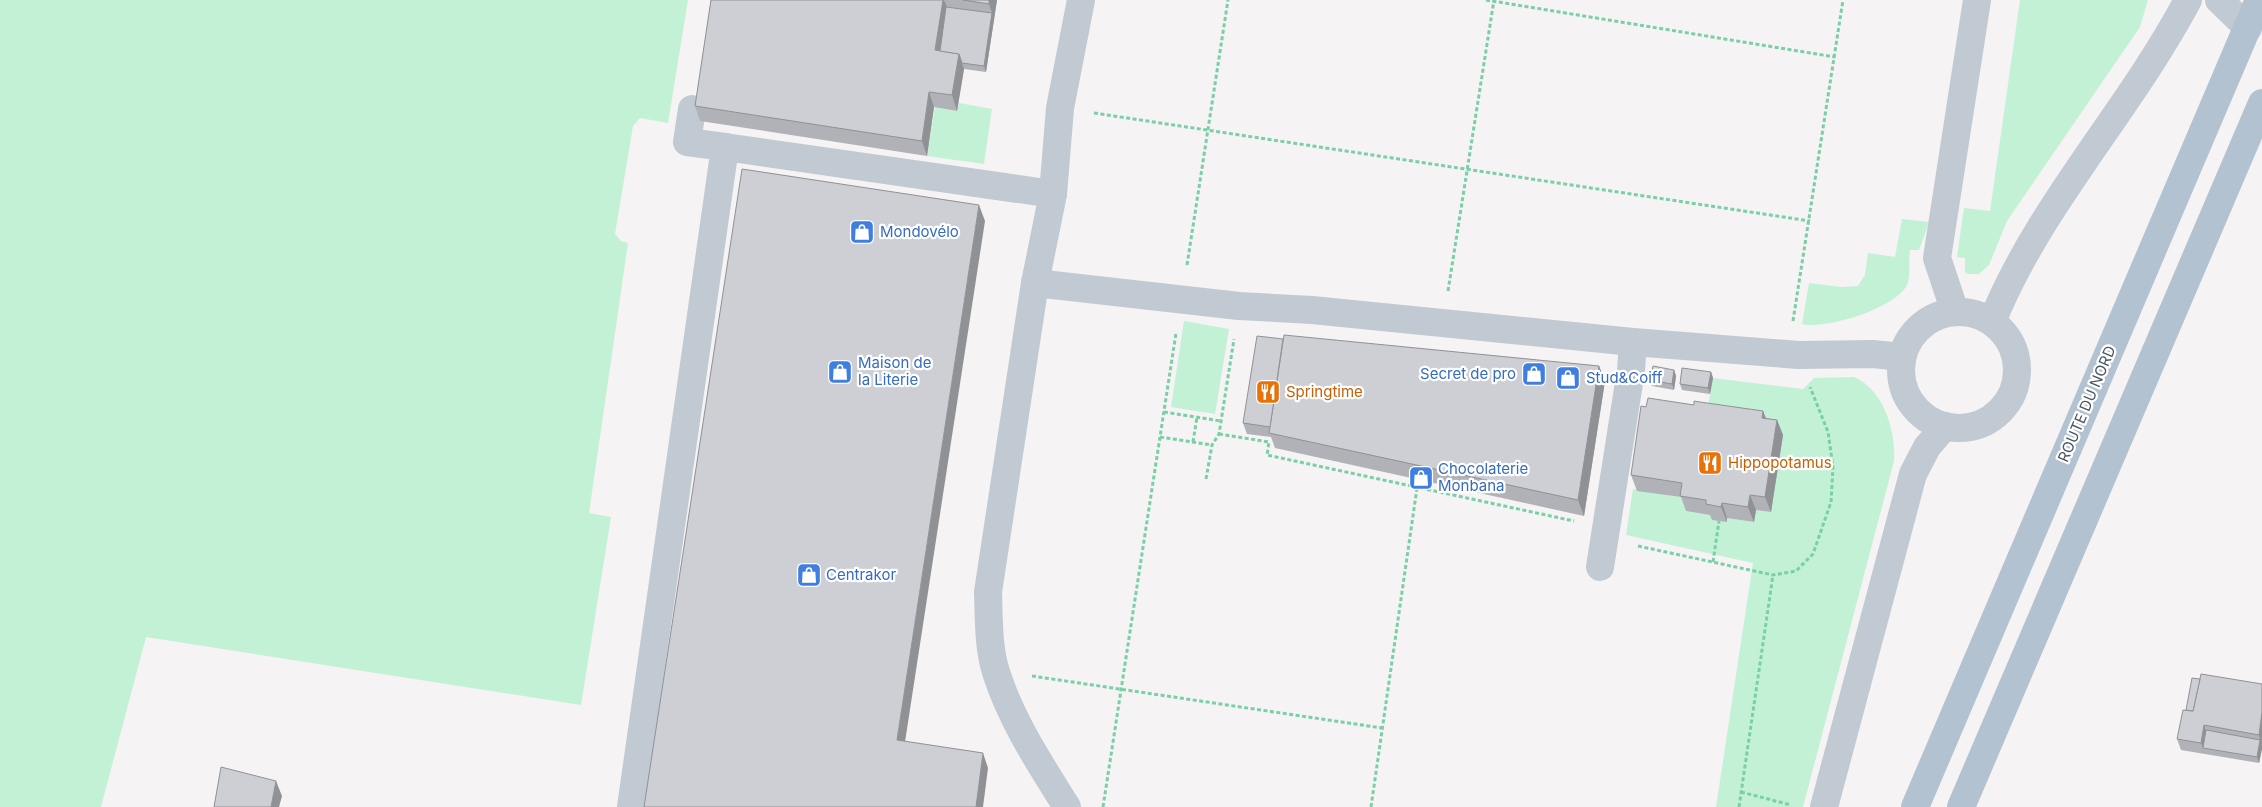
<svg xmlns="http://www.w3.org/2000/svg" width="2262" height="807" font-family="Inter,sans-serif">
	<rect width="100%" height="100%" fill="#f5f3f3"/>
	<g fill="#c3f1d5">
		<polygon points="0,0 688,0 668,123 640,118 633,126 615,234 621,241 628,243 589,513 611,517 581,705 146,637 101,807 0,807"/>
		<polygon points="2020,0 2148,0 2140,27 2007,221 1989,265 1979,274 1968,274 1965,272 1965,258 1957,257 1964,208 1990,211"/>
		<polygon points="959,103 992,109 984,164 927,156 935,107 957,111"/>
		<path d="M1902,219L1929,222L1919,250H1910C1908,261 1911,275 1907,285C1896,308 1826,330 1802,324L1809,283L1841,287L1858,286L1865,275L1868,253L1895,257Z"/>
		<polygon points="1184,321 1229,329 1215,414 1171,407"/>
		<path d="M1854,377C1884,390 1896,431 1894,461L1803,807H1716L1753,563L1626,535L1633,489L1688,498L1686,511L1754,522L1706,417L1713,378L1803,389L1814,378Z"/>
	</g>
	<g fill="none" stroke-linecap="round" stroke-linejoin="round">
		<g stroke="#7ad0a6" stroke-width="3" stroke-dasharray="4 2.5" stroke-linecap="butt">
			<polyline points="1486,0 1835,57"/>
			<polyline points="1094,113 1810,221"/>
			<polyline points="1187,265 1228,0"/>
			<polyline points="1448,291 1494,0"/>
			<polyline points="1793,321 1843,0"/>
			<polyline points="1164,412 1221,421"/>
			<polyline points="1219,434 1269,442 1267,455 1574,521"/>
			<polyline points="1160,437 1212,445"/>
			<polyline points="1193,442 1197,417"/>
			<polyline points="1206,479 1212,445 1219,434 1234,339"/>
			<polyline points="1638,546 1773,575 1796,571 1813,554 1831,502 1833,467 1828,432 1810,387"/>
			<polyline points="1713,562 1719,521"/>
			<polyline points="1032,676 1382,728"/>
			<polyline points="1741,792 1791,805"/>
			<polyline points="1103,807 1176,333"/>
			<polyline points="1371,807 1417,488"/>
			<polyline points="1739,807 1773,575"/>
		</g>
		<g stroke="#c1cad2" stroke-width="28">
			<polyline points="2219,0 2248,28"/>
			<polyline points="692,109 687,142 725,147"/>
			<polyline points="1035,283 1239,306 1312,310 1633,342 1799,355 1873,354 1902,357"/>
			<polyline points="1955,312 1937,258 1977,0"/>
			<circle cx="1959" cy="370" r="58"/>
			<path d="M1992,322C2038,207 2129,111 2188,0"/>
			<polyline points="1600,567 1631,370 1633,342"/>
			<polyline points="631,807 725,147 1053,194"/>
			<path d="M1067,807C1040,764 1011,720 996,672C988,647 989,618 988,592L1035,283L1053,194L1060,108L1081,0"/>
			<polyline points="1824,807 1913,474 1927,447 1945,426"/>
		</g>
		<g stroke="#b3c2d1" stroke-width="28">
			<polyline points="1915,807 2259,0"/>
			<polyline points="1961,807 2262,103"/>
		</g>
	</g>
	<g fill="#b0b2b7">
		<polygon points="711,0 997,0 986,72 964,69 957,111 934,107 927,156 700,121 695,106"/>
		<polygon points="1283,339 1599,366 1605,381 1584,516 1275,448 1271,437 1247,434 1243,423"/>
		<polygon points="1674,370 1676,376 1674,390 1652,386 1650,380"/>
		<polygon points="1711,372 1713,378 1710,394 1682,390 1680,384"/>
		<polygon points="1694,405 1763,411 1766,418 1777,420 1783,435 1771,512 1756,510 1754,522 1727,518 1727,522 1712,520 1710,515 1686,511 1681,497 1637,491 1631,475 1646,407"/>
		<polygon points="2262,684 2262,749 2259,763 2181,750 2177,739"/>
	</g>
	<g fill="#909195">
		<polygon points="943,0 944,0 949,12 942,60 935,50"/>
		<polygon points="989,0 997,0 986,72 984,66 992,13 989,4"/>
		<polygon points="959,54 964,69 957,111 952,95"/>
		<polygon points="929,92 934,107 927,156 922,141"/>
		<polygon points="979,205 985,221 903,755 897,740"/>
		<polygon points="1599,366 1605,381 1584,516 1578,500"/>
		<polygon points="1674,370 1676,376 1674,390 1672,384"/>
		<polygon points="1711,372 1713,378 1710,394 1708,388"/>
		<polygon points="1763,411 1769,427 1762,418"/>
		<polygon points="1777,420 1783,435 1771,512 1765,497"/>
		<polygon points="1750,495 1756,510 1754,522 1748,507"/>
		<polygon points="1722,503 1727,518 1727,522 1721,507"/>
		<polygon points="2262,712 2262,749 2259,763 2257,757 2260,740 2259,735"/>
		<polygon points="2204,725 2208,736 2203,748 2201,743"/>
		<polygon points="983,753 988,768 983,807 975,807"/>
		<polygon points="276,781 282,796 279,807 271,807"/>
	</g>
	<g fill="#cdcfd5" stroke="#909195">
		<polygon points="711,0 943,0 935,50 959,54 952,95 929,92 922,141 695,106"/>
		<polygon points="963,0 989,0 989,4"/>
		<polygon points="946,7 992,13 984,66 962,63 959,54 940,51"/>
		<polygon points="742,169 979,205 897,740 983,753 976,807 644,807"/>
		<polygon points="1284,335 1599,366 1578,500 1269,433"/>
		<polygon points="1257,336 1283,339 1270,427 1243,423"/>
		<polygon points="1653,366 1674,370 1672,384 1650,380"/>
		<polygon points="1682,368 1711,372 1708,388 1680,384"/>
		<polygon points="1648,398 1694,405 1694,401 1700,402 1763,411 1762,418 1777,420 1765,497 1750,495 1748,507 1722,503 1721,507 1706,504 1706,500 1680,496 1682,483 1631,475 1641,406 1646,407"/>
		<polygon points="2201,674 2262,684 2262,712 2259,735 2204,725 2201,743 2177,739 2183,710 2193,711"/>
		<polygon points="2192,678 2200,679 2193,711 2186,710"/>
		<polygon points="2206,730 2260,740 2257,757 2203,748"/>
		<polygon points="221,767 276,781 271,807 214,807"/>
	</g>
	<defs>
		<symbol id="shop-square" viewBox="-11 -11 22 22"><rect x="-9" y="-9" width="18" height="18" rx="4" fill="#3f7fe0" stroke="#fff"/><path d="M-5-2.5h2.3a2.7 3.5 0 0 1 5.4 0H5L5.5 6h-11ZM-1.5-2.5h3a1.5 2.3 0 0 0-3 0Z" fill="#fff"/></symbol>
		<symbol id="restaurant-square" viewBox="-11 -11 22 22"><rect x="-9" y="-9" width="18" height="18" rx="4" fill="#e8710a" stroke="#fff"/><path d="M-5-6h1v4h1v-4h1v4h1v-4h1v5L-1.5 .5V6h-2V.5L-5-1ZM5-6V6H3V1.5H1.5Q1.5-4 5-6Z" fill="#fff"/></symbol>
	</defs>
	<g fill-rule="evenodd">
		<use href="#shop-square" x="848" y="218" width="28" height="28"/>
		<use href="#shop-square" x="826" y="358" width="28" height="28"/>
		<use href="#shop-square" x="1520" y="360" width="28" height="28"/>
		<use href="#shop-square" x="1554" y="364" width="28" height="28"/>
		<use href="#restaurant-square" x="1254" y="378" width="28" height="28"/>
		<use href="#restaurant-square" x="1696" y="449" width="28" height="28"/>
		<use href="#shop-square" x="1407" y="464" width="28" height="28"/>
		<use href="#shop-square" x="795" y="561" width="28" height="28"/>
	</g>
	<g text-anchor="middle" stroke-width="4.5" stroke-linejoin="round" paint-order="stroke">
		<g font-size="15" fill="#366cbe" stroke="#fff" text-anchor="start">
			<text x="880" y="237">Mondovélo</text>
			<text x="858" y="368">Maison de<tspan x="858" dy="17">la Literie</tspan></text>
			<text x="1516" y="379" text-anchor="end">Secret de pro</text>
			<text x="1586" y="383">Stud&amp;Coiff</text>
			<text x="1438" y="474">Chocolaterie<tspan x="1438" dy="17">Monbana</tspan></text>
			<text x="826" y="580">Centrakor</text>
		</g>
		<g font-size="15" fill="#c56008" stroke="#fff" text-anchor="start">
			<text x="1286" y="397">Springtime</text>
			<text x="1728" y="468">Hippopotamus</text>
		</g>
		<g font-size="15" fill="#4a5661" stroke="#fff">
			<text transform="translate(2087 404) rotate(-67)" y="5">ROUTE DU NORD</text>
		</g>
	</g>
</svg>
